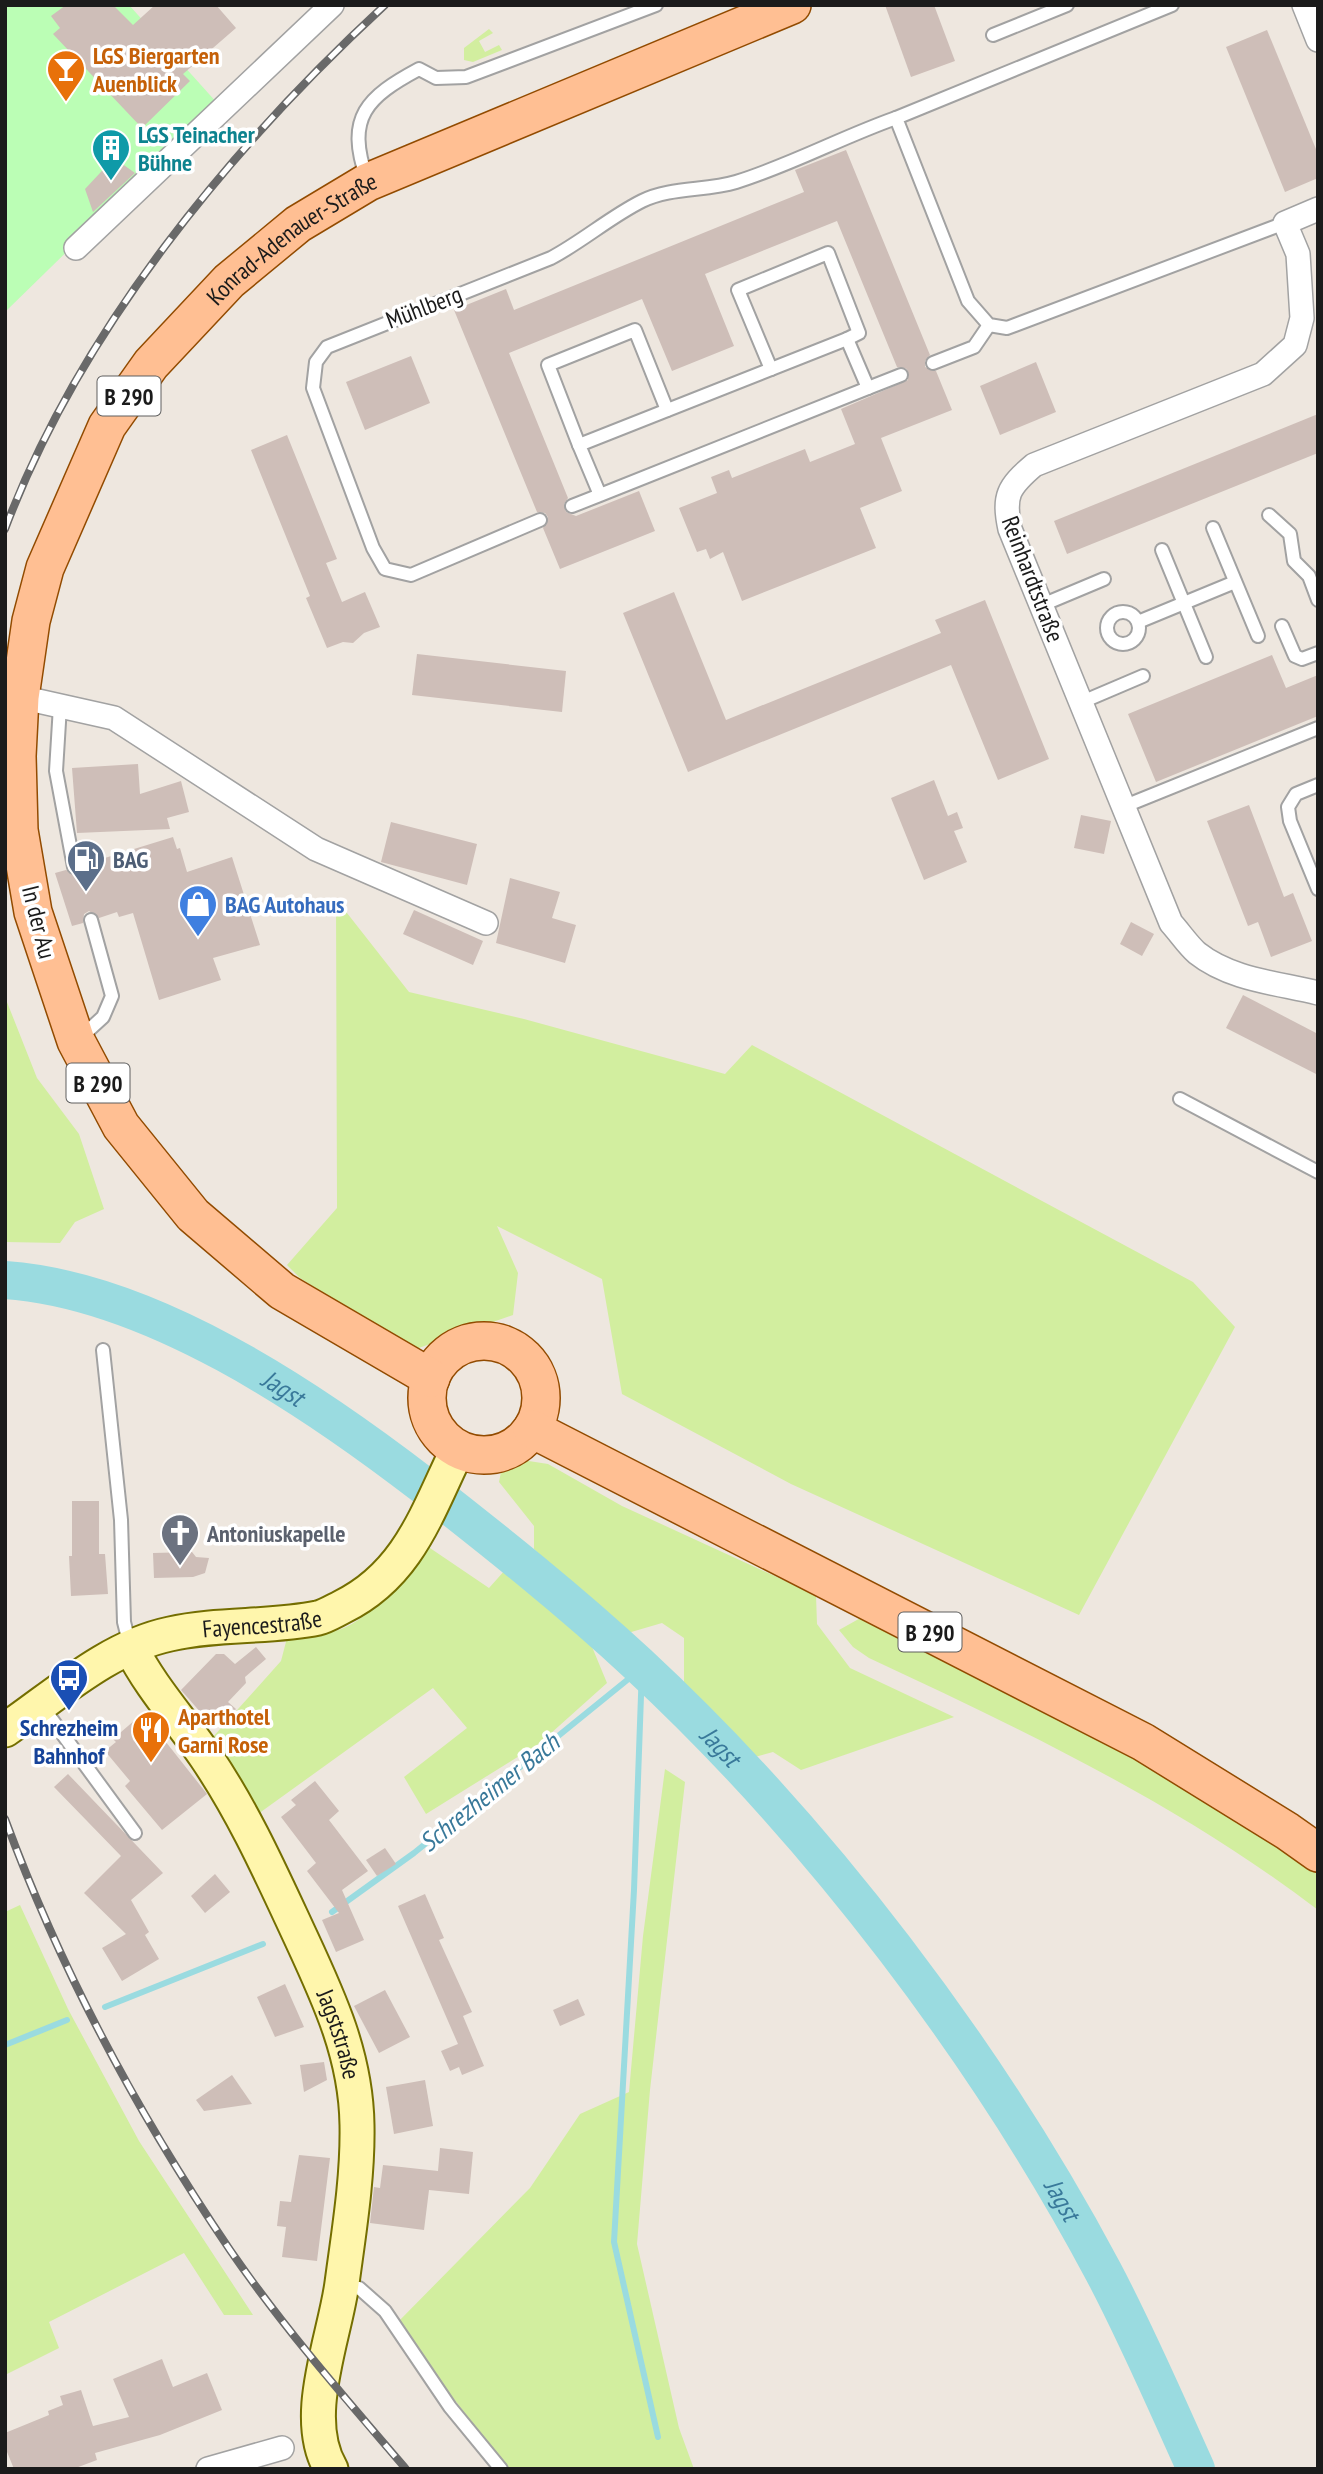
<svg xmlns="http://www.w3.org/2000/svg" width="1323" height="2474" viewBox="0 0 1323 2474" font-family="'PT Sans Narrow',sans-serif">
<rect width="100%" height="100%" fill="#eee7df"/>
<g fill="#d2ee9f">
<polygon points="489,29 493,33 479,41 485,52 499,45 502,50 473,62 464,60 464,48"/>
<polygon points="336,899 409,992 524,1019 725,1074 752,1045 1193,1282 1235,1327 1079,1615 791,1484 622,1394 602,1279 497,1226 518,1273 513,1315 413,1350 300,1278 287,1265 337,1208"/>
<polygon points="5,997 37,1078 79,1134 104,1209 75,1222 60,1243 5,1242"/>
<polygon points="504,1457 548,1464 622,1506 816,1595 817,1624 850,1668 954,1717 801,1770 773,1752 740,1761 684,1684 684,1638 662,1623 621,1635 534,1549 534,1526 499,1482"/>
<path d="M427 1546 489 1588 506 1569 590 1642 607 1683 540 1743 426 1814 404 1777 467 1728 433 1688 258 1814 212 1738 281 1661 287 1638C306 1636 329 1635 346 1627 378 1612 406 1573 427 1546Z"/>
<path d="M864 1616C1019 1693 1179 1769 1318 1874V1910C1182 1806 1024 1730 869 1658L853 1647 839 1630Z"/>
<polygon points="665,1769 685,1782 650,2090 637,2244 679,2428 694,2469 508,2469 396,2324 530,2188 580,2114 629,2092 643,1936"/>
<polygon points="20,1905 68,2009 139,2141 253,2315 224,2315 184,2253 49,2322 59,2348 5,2375 5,1912"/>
</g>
<polygon fill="#bbfeb5" points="5,5 129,5 218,104 5,312"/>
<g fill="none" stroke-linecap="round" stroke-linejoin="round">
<g stroke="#9adbe0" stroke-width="6">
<polyline points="642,1668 634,1890 614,2242 658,2437"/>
<polyline points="332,1912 414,1853 642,1668"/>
<polyline points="105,2007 263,1944"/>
<polyline points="5,2045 67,2020"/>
</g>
<path stroke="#9adbe0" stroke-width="38" id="s1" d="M5 1280C150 1290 310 1398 423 1485 496 1542 569 1600 638 1664 819 1832 987 2053 1103 2271 1137 2335 1166 2403 1196 2469"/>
</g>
<g fill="#cebeb8">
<polygon points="66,5 113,5 133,25 155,5 216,5 236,28 183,74 190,81 142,128 53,34 60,28 51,16"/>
<polygon points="885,5 934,5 955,61 911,77"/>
<polygon points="1267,30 1318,154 1318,178 1285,192 1226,47"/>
<polygon points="846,150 930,355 925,361 925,367 936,371 952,410 881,438 902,491 860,508 876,548 742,601 723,552 710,559 706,549 697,552 679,508 717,493 711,477 729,470 732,478 805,449 810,462 855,444 841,409 908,380 907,369 897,367 837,221 705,274 734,346 672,371 642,299 509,353 568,498 564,504 566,512 576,516 639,491 655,531 560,569 543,528 548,517 545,513 537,512 454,310 506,289 514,310 804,192 795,170"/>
<polygon points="114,158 135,173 93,212 85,189"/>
<polygon points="411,356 430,403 365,430 346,382"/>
<polygon points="1036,362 1056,412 1000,435 980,386"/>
<polygon points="1318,414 1318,453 1067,554 1054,521"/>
<polygon points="287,435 337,559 326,563 342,602 365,592 380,627 364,633 353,643 343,642 327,648 306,598 310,596 251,450"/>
<polygon points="674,592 726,720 941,633 935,620 985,600 1049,759 998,780 951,665 688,772 623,613"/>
<polygon points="417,654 566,671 562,712 412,695"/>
<polygon points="1272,655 1286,688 1318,675 1318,716 1156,782 1128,714"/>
<polygon points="138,764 140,794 181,781 189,812 167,818 170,829 77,833 72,768"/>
<polygon points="934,780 948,816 957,812 963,828 954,831 967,862 924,880 891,798"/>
<polygon points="1249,805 1284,897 1293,893 1312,941 1271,957 1258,922 1248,926 1207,821"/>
<polygon points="1081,815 1111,821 1104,854 1074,848"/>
<polygon points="391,822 477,844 467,885 381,862"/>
<polygon points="173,837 177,849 180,848 187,872 232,857 260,945 213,958 221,980 159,1000 133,913 119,917 117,912 99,918 89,911 84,914 83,923 72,926 55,873 66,870 76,875 82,871 82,865"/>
<polygon points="510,878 560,892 552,918 576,925 565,963 496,943"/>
<polygon points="414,910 483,941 473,965 403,934"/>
<polygon points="1131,922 1154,934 1142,956 1120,944"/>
<polygon points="1243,995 1318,1034 1318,1075 1226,1028"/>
<polygon points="72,1501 99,1501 99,1554 105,1554 108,1594 71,1596 69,1556 72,1556"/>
<polygon points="192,1552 196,1557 209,1558 205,1573 193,1577 154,1578 153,1553"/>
<polygon points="256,1647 266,1659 245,1677 246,1683 228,1702 236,1709 223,1723 215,1716 209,1722 181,1690 216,1654 224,1654 235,1664"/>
<polygon points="143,1713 207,1794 162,1830 125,1786 130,1781 105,1751 116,1742 113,1739"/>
<polygon points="68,1774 163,1873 131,1900 149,1932 145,1935 159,1959 122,1981 102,1948 126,1934 84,1893 121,1856 54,1787"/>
<polygon points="315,1781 339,1811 329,1820 368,1871 342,1890 364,1940 336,1952 322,1920 339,1913 307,1871 316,1863 281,1817 296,1805 291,1800"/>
<polygon points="385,1848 396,1864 377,1876 366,1860"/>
<polygon points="215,1874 230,1892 205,1913 191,1896"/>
<polygon points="425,1894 444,1938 439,1940 472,2012 463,2016 484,2066 462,2075 459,2067 450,2071 441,2051 458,2044 398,1906"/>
<polygon points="285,1984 304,2027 275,2037 257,1997"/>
<polygon points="385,1990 410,2037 379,2053 354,2006"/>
<polygon points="578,1999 585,2015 560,2026 553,2010"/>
<polygon points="324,2062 327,2080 304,2092 300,2065"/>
<polygon points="232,2075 252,2104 204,2111 196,2100"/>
<polygon points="425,2080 433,2126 394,2134 386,2087"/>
<polygon points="440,2148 473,2152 469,2194 429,2190 424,2230 370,2223 374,2187 380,2188 383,2165 438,2171"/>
<polygon points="299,2155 330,2158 317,2261 282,2257 286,2227 277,2226 280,2201 291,2202"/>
<polygon points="162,2359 173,2387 207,2373 222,2410 160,2435 95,2453 97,2460 73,2469 14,2469 5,2447 5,2433 49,2415 48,2411 63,2405 60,2396 81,2390 93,2426 129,2417 113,2379"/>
</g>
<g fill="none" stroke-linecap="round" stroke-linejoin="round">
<defs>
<g id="lane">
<polyline points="1172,5 896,118 968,301 989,325 1007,328 1285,223"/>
<polyline points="993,35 1067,5"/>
<path d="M367 179C345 117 367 97 419 69L436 78 466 77 656 5"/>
<polyline points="933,363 974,347 989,325"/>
<polyline points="771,369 738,290 828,253 859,333 847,339"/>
<polyline points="868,388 901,375"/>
<polyline points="579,445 548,365 635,330 667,410"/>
<polyline points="572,506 600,495 868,388 847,339 579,445 600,495"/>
<polyline points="1269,515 1290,534 1294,561 1309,576 1318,600"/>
<path d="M540 520 411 575 385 569 373 548 313 388 316 362 327 347 551 258C583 241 610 217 642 201 670 187 706 191 736 182 791 165 842 137 896 118"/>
<polyline points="1213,528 1258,636"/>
<polyline points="1162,550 1206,657"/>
<polyline points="1042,605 1104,579"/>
<circle cx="1123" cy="628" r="16"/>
<polyline points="1138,622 1235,582"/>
<polyline points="1282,626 1295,656 1302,659 1318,653"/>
<polyline points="1082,702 1143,676"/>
<polyline points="60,706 56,771 74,867"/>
<polyline points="1318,785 1296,794 1288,807 1290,821 1318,889"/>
<polyline points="1125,806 1318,728"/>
<polyline points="80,1038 103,1017 112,996 91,920"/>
<polyline points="1180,1099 1318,1172"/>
<polyline points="103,1350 121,1520 124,1622 130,1646"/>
<polyline points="42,1706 135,1833"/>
<polyline points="342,2286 359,2288 385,2311 450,2407 501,2469"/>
</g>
<g id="street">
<polyline points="1304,5 1318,40"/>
<path d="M1318 209 1285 223 1298 254 1302 318 1295 345 1263 374 1034 465C1008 487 1003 496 1010 529L1171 923C1180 933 1188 945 1197 953 1231 980 1278 983 1318 993"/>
<polyline points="76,248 332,5"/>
<polyline points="20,697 114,718 316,849 486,923"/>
<polyline points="208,2469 282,2448"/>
</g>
<g id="secondary">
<path id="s2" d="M131 1648C151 1688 181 1720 206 1757 242 1810 268 1867 295 1925 325 1990 356 2051 357 2125 358 2177 349 2231 342 2283 335 2337 300 2418 331 2469"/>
<path id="s3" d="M5 1730C55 1696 108 1647 170 1634 218 1623 269 1628 318 1618 326 1616 334 1611 342 1607 409 1574 427 1512 458 1449"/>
</g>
<g id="primary">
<circle cx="484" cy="1398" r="57"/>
<path id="s4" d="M431 1378 282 1291 193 1215 121 1126 76 1041 33 912 19 830 17 756 20 697 31 621 45 568 107 426 151 364 229 281 298 224 368 182 792 5"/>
<polyline points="532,1429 1143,1742 1287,1831 1318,1853"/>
</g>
</defs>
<use href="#lane" stroke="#a2a2a2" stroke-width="16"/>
<use href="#street" stroke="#a2a2a2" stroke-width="26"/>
<use href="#secondary" stroke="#746e00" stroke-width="37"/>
<use href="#primary" stroke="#924b00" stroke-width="40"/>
<use href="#lane" stroke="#fff" stroke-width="12"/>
<use href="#street" stroke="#fff" stroke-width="23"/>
<use href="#secondary" stroke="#fff6ac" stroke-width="33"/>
<use href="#primary" stroke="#ffbf93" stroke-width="37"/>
<defs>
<g id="rail">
<path d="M5 529C80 330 231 147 385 5"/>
<path d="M5 1819C61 1971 139 2116 230 2250 283 2327 345 2398 406 2469"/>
</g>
</defs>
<use href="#rail" stroke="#696969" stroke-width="8"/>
<use href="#rail" stroke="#fff" stroke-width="5" stroke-dasharray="16" stroke-linecap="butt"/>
</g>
<defs>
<symbol id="bar-pin" viewBox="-11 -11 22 30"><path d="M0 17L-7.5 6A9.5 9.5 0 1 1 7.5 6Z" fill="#e8710a" stroke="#fff"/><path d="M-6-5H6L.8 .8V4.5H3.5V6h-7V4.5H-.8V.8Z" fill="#fff"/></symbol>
<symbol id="building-pin" viewBox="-11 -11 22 30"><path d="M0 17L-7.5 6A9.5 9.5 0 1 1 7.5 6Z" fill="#0f9aa8" stroke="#fff"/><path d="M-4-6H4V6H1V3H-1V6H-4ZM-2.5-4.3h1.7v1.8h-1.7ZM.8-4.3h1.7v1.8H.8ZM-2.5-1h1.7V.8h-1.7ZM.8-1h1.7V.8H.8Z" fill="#fff"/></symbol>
<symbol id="fuel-pin" viewBox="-11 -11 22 30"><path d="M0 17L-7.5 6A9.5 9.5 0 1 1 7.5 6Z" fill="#5c6f8a" stroke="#fff"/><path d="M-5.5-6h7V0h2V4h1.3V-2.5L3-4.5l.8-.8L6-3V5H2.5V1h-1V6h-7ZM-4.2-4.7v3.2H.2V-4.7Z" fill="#fff"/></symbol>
<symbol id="shop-pin" viewBox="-11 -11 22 30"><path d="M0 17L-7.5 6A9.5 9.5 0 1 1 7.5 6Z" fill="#3f7fe0" stroke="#fff"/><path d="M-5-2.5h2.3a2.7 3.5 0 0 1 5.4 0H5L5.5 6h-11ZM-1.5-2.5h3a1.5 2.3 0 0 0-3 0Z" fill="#fff"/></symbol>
<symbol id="church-pin" viewBox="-11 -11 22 30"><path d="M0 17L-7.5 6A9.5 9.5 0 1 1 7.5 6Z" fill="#6b7280" stroke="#fff"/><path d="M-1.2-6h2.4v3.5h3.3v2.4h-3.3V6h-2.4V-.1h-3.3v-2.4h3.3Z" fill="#fff"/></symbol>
<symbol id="bus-pin" viewBox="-11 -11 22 30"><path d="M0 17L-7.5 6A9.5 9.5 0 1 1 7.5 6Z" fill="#1a4fb4" stroke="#fff"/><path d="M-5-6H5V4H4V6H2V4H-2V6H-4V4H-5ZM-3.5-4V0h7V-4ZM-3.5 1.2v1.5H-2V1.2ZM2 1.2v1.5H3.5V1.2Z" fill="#fff"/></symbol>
<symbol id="restaurant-pin" viewBox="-11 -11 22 30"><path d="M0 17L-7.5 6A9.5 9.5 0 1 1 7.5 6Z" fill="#e8710a" stroke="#fff"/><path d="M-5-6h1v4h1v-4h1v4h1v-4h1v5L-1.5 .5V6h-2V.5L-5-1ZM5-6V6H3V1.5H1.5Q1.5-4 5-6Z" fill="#fff"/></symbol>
</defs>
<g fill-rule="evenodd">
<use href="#bar-pin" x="44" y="47" width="44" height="60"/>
<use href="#building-pin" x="89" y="126" width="44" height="60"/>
<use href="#fuel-pin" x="64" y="837" width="44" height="60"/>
<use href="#shop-pin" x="176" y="882" width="44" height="60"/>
<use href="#church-pin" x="158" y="1511" width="44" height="60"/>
<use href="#bus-pin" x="47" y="1656" width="44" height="60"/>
<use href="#restaurant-pin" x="129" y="1708" width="44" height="60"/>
</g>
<g text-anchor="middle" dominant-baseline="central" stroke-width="7" stroke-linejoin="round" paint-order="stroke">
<g fill="#fff" stroke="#5f5f5f" stroke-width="2">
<rect x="97.5" y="376.5" width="63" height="39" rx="5"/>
<rect x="66.5" y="1063.5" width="63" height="39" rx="5"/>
<rect x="898.5" y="1612.5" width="63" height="39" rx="5"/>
</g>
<g font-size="23" font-weight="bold" fill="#1b1b1b">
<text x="129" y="396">B 290</text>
<text x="98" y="1083">B 290</text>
<text x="930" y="1632">B 290</text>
</g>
<g font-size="24" font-weight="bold" fill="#c56008" stroke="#fff" text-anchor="start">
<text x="93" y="55">LGS Biergarten<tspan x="93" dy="28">Auenblick</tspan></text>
<text x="178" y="1716">Aparthotel<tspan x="178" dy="28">Garni Rose</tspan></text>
</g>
<g font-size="24" font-weight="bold" fill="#0d838f" stroke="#fff" text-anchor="start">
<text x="138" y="134">LGS Teinacher<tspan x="138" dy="28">Bühne</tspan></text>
</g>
<g font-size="24" fill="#1b1b1b" stroke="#fff">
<text stroke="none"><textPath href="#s4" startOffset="1405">Konrad-Adenauer-Straße</textPath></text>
<text transform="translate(424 307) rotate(-21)">Mühlberg</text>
<text transform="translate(1033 579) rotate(69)">Reinhardtstraße</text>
<text transform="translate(39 922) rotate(76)">In der Au</text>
<text stroke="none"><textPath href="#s3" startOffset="285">Fayencestraße</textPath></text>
<text stroke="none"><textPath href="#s2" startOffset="441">Jagststraße</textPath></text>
</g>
<g font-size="24" font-weight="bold" fill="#4e5e75" stroke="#fff" text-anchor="start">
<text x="113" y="859">BAG</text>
</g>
<g font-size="24" font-weight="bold" fill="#366cbe" stroke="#fff" text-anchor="start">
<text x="225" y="904">BAG Autohaus</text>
</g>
<g font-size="24" font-weight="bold" fill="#5b616d" stroke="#fff" text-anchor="start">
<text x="207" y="1533">Antoniuskapelle</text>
</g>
<g font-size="24" font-weight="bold" fill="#164399" stroke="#fff">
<text x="69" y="1727">Schrezheim<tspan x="69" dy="28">Bahnhof</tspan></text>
</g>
<g font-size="26" font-style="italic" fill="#39799a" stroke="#fff">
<text stroke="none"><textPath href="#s1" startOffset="301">Jagst</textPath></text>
<text stroke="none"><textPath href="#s1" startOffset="868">Jagst</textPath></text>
<text transform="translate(489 1792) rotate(-39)">Schrezheimer Bach</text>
<text stroke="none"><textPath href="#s1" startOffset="1437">Jagst</textPath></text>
</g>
</g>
<rect width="1323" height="2474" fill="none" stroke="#1b1b1b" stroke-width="14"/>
</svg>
